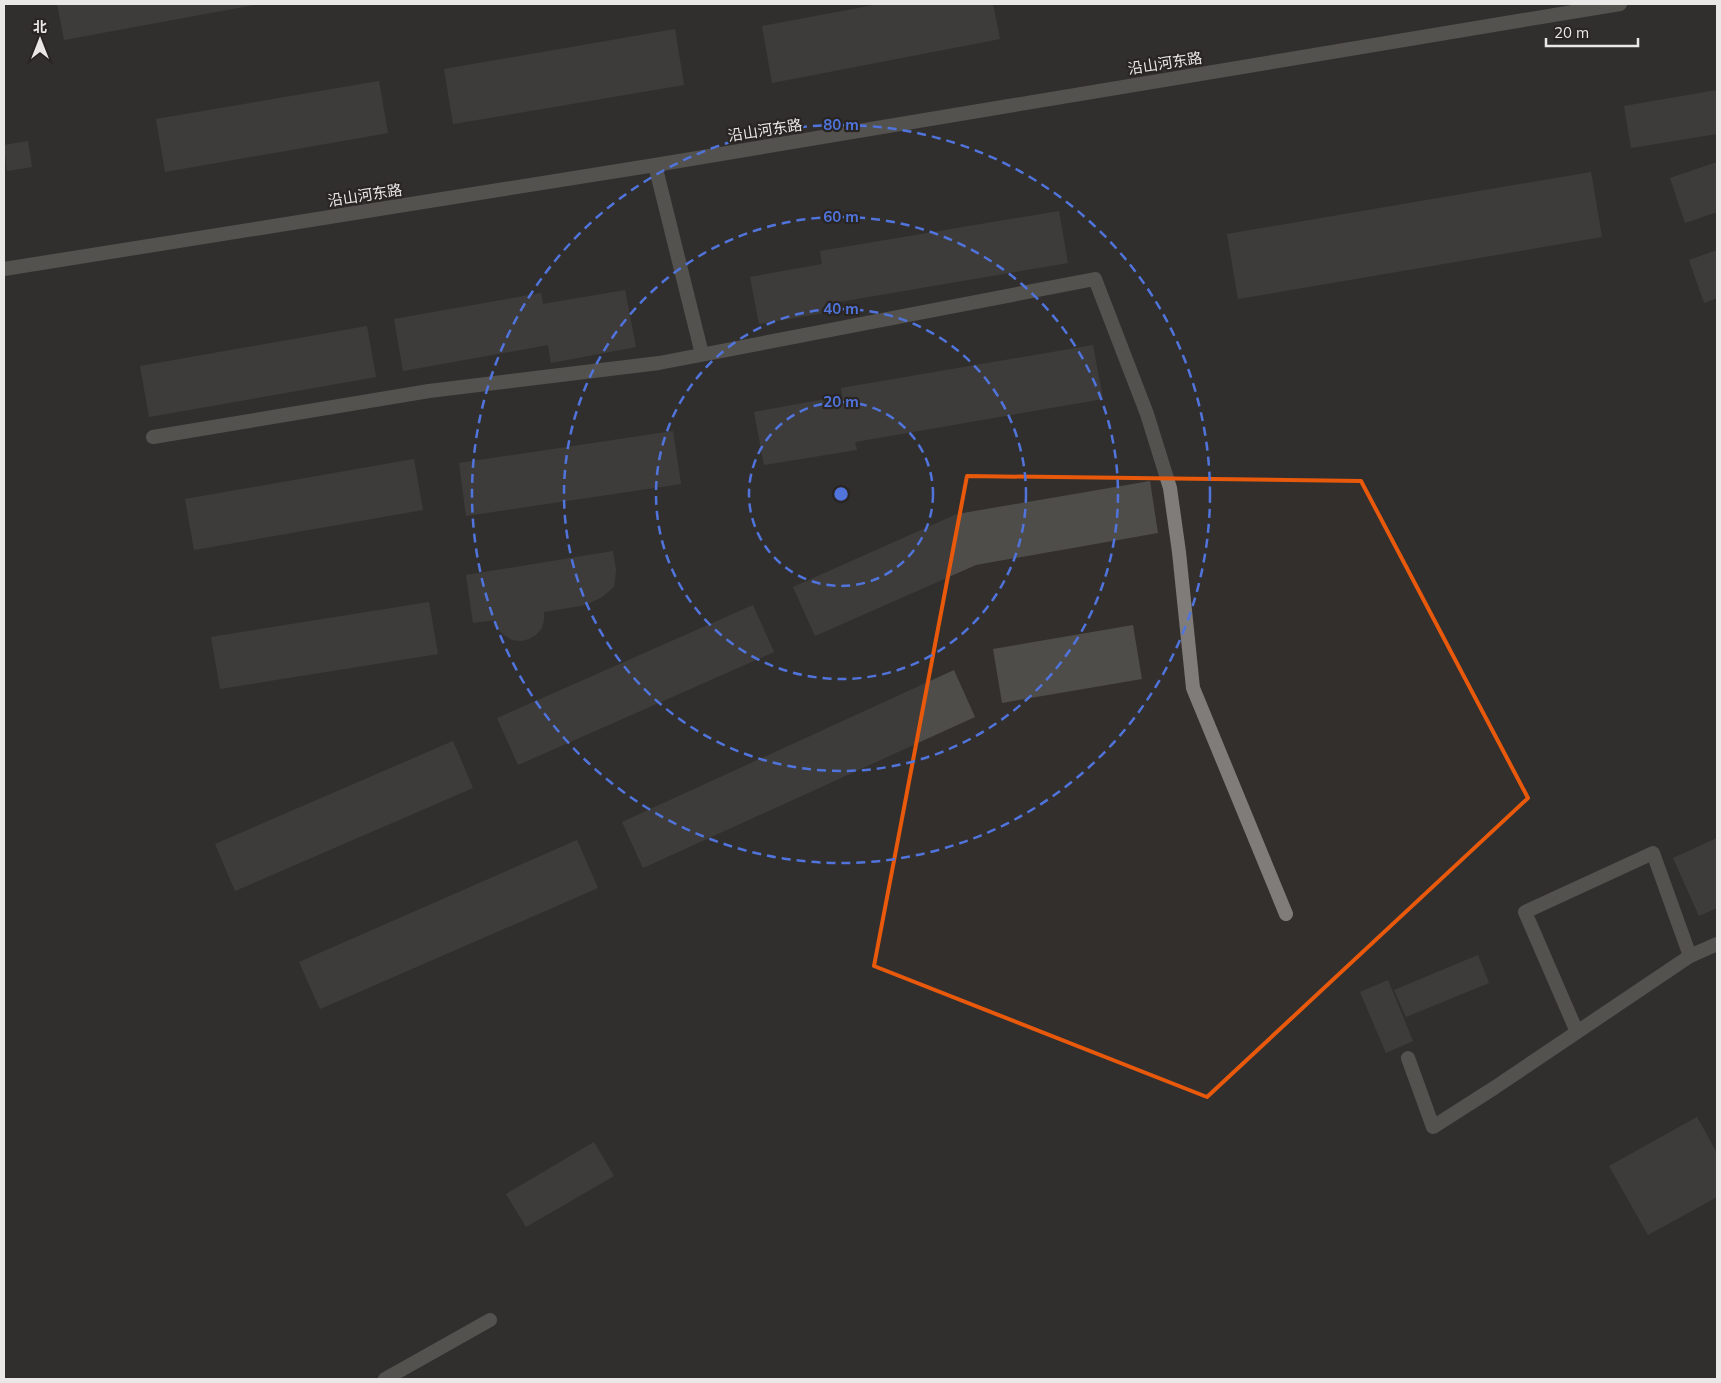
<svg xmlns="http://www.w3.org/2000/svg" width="1721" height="1383" viewBox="0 0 1721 1383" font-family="Mulish,'Noto Sans SC',sans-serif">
<rect width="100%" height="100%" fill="#322f2d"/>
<g fill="#4f4d4a">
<polygon points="57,4 254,4 254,5 64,40"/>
<polygon points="880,4 993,4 1000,39 772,83 762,26"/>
<polygon points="675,29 684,85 453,124 444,69"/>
<polygon points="379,81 388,133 165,172 156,119"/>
<polygon points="1717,90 1717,134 1631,148 1624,106"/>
<polygon points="28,141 32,167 7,171 4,145"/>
<polygon points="1717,162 1717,212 1685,223 1670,178"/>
<polygon points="1591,172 1602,237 1238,299 1227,234"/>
<polygon points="1059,211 1068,263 839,302 841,310 759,324 750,277 822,264 820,251"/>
<polygon points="1717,250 1717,298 1704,303 1689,260"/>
<polygon points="625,290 636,347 551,363 548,345 403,371 394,319 541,293 543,304"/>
<polygon points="367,326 376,377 149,417 140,366"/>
<polygon points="1093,345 1103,399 855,442 857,450 764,465 754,412 842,396 841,388"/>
<polygon points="673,431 681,484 466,516 459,463"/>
<polygon points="414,459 423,510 194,550 185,499"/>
<polygon points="1150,481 1158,533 976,565 815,636 793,587 957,514"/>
<polygon points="613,551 616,570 614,587 602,597 586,605 544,612 544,620 542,628 536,635 529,639 521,641 512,640 504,635 498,629 495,620 473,623 466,575"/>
<polygon points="429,602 438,654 220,689 211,637"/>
<polygon points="753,605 774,652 518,765 497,718"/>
<polygon points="1133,625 1142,679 1002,703 993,649"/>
<polygon points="954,670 975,717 643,868 622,822"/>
<polygon points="453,741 473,788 235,891 215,844"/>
<polygon points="1717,838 1717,908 1699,916 1673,858"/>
<polygon points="577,840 598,888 320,1009 299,962"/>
<polygon points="1478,955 1489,983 1406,1017 1394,990"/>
<polygon points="1388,980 1413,1041 1386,1053 1360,992"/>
<polygon points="1697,1117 1717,1153 1717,1197 1648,1235 1609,1166"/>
<polygon points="594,1142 614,1176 526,1227 506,1194"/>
</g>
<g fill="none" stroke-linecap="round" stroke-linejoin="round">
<g stroke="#7f7c79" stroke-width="14">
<polyline points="655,165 702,354"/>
<polyline points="153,437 429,391 659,363 1095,279 1147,414 1170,488 1179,552 1193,688 1286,914"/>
<polyline points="1577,1032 1525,912 1653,853 1690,956"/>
<polyline points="1408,1058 1433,1127 1494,1088 1690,956 1717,944"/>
</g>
<polyline stroke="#7f7c79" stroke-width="14" points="385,1379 490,1320"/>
<polyline stroke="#7f7c79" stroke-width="14" points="4,269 655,165 1620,4"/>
</g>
<path d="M0 0H1721V1383H0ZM967 476 1361 481 1528 798 1207 1097 874 966Z" fill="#322f2d" fill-opacity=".55" fill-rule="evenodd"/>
<path fill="none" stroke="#e8590c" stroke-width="4" stroke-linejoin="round" d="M967 476 1361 481 1528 798 1207 1097 874 966Z"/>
<g fill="none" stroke="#5074dc" stroke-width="2.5" stroke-dasharray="9 6">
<circle cx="841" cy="494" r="92"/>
<circle cx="841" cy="494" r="185"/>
<circle cx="841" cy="494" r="277"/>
<circle cx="841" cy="494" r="369"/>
</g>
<g text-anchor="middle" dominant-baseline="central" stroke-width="4.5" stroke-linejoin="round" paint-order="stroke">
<g font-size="15" fill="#eae8e6" stroke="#282523">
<text transform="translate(1165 63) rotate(-9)">沿山河东路</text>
<text transform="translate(765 130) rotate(-9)">沿山河东路</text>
<text transform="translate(365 195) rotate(-9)">沿山河东路</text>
</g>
</g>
<circle cx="841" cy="494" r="8" fill="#5074dc" stroke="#282523" stroke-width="2.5"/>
<g font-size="15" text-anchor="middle" font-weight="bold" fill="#5074dc" stroke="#282523" stroke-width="4.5" stroke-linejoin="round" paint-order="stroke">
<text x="841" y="130">80 m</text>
<text x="841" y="222">60 m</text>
<text x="841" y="314">40 m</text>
<text x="841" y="407">20 m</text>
</g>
<rect width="1721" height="1383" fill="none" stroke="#eae8e6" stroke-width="10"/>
<g transform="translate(40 40)" stroke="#282523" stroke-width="4" paint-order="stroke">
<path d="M0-4L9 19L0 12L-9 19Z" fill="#eae8e6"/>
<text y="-8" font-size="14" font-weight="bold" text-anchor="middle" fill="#eae8e6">北</text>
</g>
<path d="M1546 38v8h92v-8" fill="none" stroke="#eae8e6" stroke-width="2.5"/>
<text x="1554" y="38" font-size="15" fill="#eae8e6" stroke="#282523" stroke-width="4" paint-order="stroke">20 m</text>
</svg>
